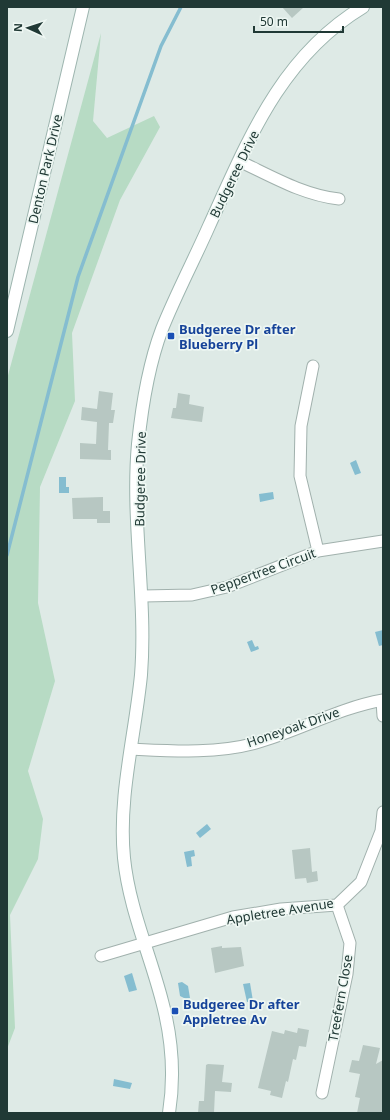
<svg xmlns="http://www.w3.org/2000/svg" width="390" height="1120" viewBox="0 0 390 1120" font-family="'Noto Sans',sans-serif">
<rect width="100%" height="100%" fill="#deeae6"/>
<polygon fill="#b7dbc4" points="101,33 93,121 107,138 154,116 160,127 120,200 72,333 75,401 40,487 38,603 55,681 28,771 43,819 38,859 10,915 15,1028 7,1049 7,379"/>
<g fill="#85bdd0">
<polygon points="356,460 361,473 355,475 350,463"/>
<polygon points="59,477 66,477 66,487 69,487 69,493 59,493"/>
<polygon points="273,492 274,499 260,502 259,494"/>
<polygon points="383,630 383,645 379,646 375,632"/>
<polygon points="252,640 255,647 258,646 259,649 251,652 247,642"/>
<polygon points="207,824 211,829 200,838 196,833"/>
<polygon points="194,850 195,856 191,857 192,866 187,867 184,852"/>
<polygon points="132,973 137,990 129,992 124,976"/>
<polygon points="182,982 188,986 190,998 186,999 180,996 178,983"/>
<polygon points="250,983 253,1001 247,1002 243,984"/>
<polygon points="114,1079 132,1083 130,1089 113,1086"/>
</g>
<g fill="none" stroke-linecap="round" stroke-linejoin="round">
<polyline stroke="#85bdd0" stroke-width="3.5" points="7,555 78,277 161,46 181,7"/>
</g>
<g fill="#b7c7c2">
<polygon points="282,7 304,7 292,18"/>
<polygon points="99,391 113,393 111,410 115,410 113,423 109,423 108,450 111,450 111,460 80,459 80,443 96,444 97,422 81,420 82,407 97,409"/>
<polygon points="178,393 190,395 189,404 204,407 202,422 171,418 173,408 176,408"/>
<polygon points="103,497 103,511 110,511 110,523 97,523 97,519 73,519 72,498"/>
<polygon points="310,848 312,872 317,871 318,881 307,883 306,878 295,879 292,850"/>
<polygon points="222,946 222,948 241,947 244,966 215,973 211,948"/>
<polygon points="298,1028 309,1030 306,1047 299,1046 296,1060 293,1059 288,1082 286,1081 282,1098 270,1095 271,1091 258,1088 272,1031 284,1034 285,1030 297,1033"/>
<polygon points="363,1045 380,1048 376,1064 383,1060 383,1113 357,1113 360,1098 355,1097 360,1074 349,1072 352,1060 359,1061"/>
<polygon points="208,1064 224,1065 222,1082 232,1083 231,1092 215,1091 214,1113 198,1113 199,1101 204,1101 206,1065"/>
</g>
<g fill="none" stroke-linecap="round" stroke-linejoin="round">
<defs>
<g id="street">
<path d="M239 161C271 176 303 195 339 199"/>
<polyline points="313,366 301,426 300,476 318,551"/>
<polyline points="143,596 192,595 227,587 318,551 383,541"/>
<polyline points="382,701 383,716"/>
<path d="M131 749C173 751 215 754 256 743 299 731 338 708 383 700"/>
<polyline points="101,956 233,917 281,909 337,905 361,882 381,831 383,812"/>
<polyline points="322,1093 347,974 350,943 337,905"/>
</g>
<g id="secondary">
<polyline points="7,331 83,7"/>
<path d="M169 1113C175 1075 172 1038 162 1001 150 954 129 908 124 858 118 797 135 736 141 675 147 598 131 521 138 444 142 405 148 366 162 329 176 294 194 260 209 226 248 141 280 57 363 7"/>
</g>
</defs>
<use href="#street" stroke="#a1b1ad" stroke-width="13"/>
<use href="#secondary" stroke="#9db5af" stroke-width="14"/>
<use href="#street" stroke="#fff" stroke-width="11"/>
<use href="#secondary" stroke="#fff" stroke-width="12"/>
</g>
<g fill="#1a4fb4" stroke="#eef7f3" stroke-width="1.5">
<rect x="167" y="332" width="8" height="8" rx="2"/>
<rect x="171" y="1007" width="8" height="8" rx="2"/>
</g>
<g text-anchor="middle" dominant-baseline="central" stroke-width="3.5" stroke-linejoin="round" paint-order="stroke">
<g font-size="13" fill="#203935" stroke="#eef7f3">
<text transform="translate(45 169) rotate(-77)">Denton Park Drive</text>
<text transform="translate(234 174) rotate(-64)">Budgeree Drive</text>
<text transform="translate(140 479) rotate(-89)">Budgeree Drive</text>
<text transform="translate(263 571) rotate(-20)">Peppertree Circuit</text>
<text transform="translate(293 727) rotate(-19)">Honeyoak Drive</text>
<text transform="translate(280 911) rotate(-9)">Appletree Avenue</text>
<text transform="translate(340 998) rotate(-80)">Treefern Close</text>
</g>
<g font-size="13" font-weight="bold" fill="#164399" stroke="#eef7f3" text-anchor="start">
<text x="179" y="329">Budgeree Dr after<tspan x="179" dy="15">Blueberry Pl</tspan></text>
<text x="183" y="1004">Budgeree Dr after<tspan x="183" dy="15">Appletree Av</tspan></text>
</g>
</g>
<rect width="390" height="1120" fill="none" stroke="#203935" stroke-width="16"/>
<g transform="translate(28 28) rotate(273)" stroke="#eef7f3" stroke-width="3" paint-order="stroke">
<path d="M0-3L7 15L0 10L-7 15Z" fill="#203935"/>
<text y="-6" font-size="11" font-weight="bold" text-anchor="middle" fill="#203935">N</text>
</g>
<path d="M254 26v6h89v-6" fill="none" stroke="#203935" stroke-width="2"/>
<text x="260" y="26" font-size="12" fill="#203935" stroke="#eef7f3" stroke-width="3" paint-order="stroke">50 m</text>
</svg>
